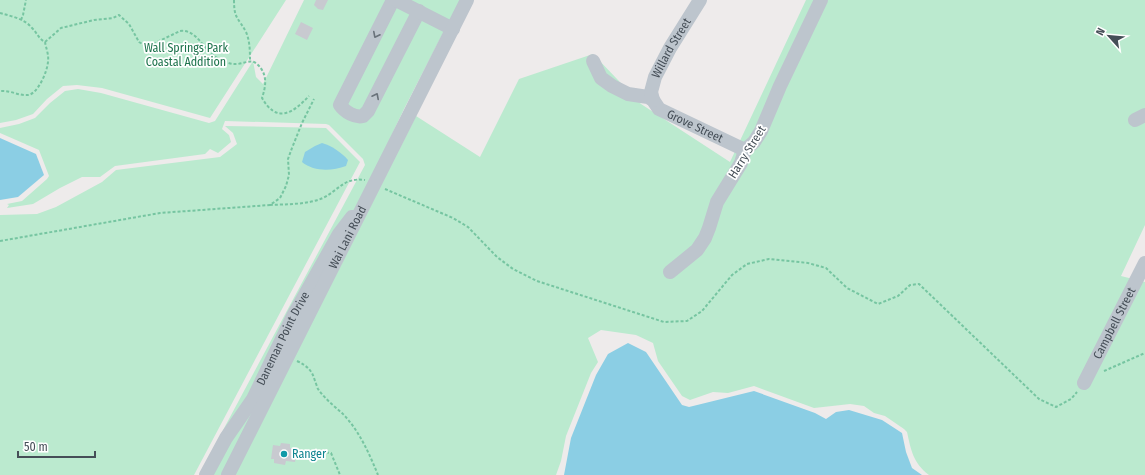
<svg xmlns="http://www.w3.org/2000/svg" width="1145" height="475" viewBox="0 0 1145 475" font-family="'Fira Sans Condensed',sans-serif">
<rect width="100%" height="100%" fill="#eeebeb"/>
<g fill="#bbeacf">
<polygon points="0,0 286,0 210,118 102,88 77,85 63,86 47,99 33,114 16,120 0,123"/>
<polygon points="304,0 460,0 404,109 367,187 222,475 199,475 365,165 363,159 329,125 326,124 225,121 222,129 229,135 231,142 218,153 210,149 205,154 115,166 100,177 82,177 60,188 33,204 7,208 9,205 7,204 22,201 47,179 49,176 39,150 0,133 0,128 19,124 35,118 50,103 65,91 78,89 101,93 209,123 215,121 253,61 256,77 263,84"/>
<path d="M806 0H1145V225L1121 276 1145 282V475H929C913 463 911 450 907 432L904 429 885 416 874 413 864 406 850 404 814 408 754 386 728 393 713 392 690 400 682 396 658 361 653 343 636 335 601 330 588 338 598 362 591 373 566 436 561 461 556 475H235L416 116 480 157 519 79 593 54 641 104 730 162Z"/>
<polygon points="225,126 326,128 360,162 194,475 0,475 0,215 37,214 56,207 102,182 116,170 220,157 237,144 233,133"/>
</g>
<g fill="#8bcee4">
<polygon points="0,138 36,154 44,175 18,197 0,200"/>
<path d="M322 143C332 146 341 152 348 160L346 166C332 171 314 172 302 162L305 152 315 146Z"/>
<polygon points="628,343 646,352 682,405 689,407 754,391 815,413 826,419 836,412 849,410 882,420 902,433 906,452 912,468 922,475 564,475 571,438 596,375 608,354"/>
</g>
<g fill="#c8cad0">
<polygon points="316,0 328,0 323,10 318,9 314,5"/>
<polygon points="301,22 313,28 307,40 295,34"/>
<polygon points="281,443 290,444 290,448 297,449 295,462 286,461 285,465 274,463 274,459 271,459 273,445 280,446"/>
</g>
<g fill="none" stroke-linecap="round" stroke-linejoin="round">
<g stroke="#76c5a1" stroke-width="2" stroke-dasharray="3 2" stroke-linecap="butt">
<path d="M234 0C234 19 238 17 246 32 250 41 250 52 250 61"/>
<path d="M0 13C11 16 25 19 32 28 37 33 39 39 45 42 46 48 49 55 48 61 48 70 38 94 28 95 19 96 10 90 0 91"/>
<polyline points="21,20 23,15 26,0"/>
<path d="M45 42 61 28 94 20 113 18 119 15 129 24 139 42 144 45 153 44 180 31C196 29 203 48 214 56 219 59 228 64 234 64 242 65 251 58 257 64 268 74 266 86 262 98 277 124 293 113 309 96"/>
<polyline points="385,189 453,218 468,227 497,257 513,269 537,281 664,322 687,321 702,311 732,275 747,264 769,259 808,263 826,268 847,288 878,304 898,296 910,285 919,284 1039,399 1056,407 1071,399 1077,392"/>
<path d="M270 205C286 204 307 205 323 198 339 190 344 177 365 180"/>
<polyline points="0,241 160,213 270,205 280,198 286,186 289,175 288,159 292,148 302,123 314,99"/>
<path d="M297 361C307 366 312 370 315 381 316 383 317 387 318 389 325 399 334 406 342 413 359 430 369 453 378 475"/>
<polyline points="1104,371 1145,353"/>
<polyline points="321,452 331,453 340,475"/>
</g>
<g stroke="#bdc5cd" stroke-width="14">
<path d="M393 0 340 105C345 112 355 118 363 116L368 111 419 11"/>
<polyline points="396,0 453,29"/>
<path id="s1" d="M593 61 601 78 612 86 628 94 648 97 653 100 659 109 745 150"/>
<path id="s2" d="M653 100 651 92 655 77 670 48 700 0"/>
<polyline points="1135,120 1145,115"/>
<polyline points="670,272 697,250 705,238 709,228 717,202 741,163 745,150 754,142 761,131 780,86 821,0"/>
<path id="s3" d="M1084 383 1145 263"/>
<path id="s4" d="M206 475 226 438 253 399 293 316 339 234 352 217"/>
<path id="s5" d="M228 475 467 0"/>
</g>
</g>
<defs><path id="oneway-chevron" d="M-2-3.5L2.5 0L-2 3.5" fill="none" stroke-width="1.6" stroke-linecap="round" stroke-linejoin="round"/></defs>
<g stroke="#69727a">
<use href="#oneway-chevron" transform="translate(376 35) rotate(117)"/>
<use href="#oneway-chevron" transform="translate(376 96) rotate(-63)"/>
</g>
<circle fill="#0f9aa8" stroke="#fff" stroke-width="1.5" cx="284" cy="454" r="4"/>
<g text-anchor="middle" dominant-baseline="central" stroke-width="3.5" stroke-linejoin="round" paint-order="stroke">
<g font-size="12" fill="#1c724b" stroke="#fff">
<text x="186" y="48">Wall Springs Park<tspan x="186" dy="14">Coastal Addition</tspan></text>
</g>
<g font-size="12" fill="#454e57" stroke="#fff">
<text stroke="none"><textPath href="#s2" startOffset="57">Willard Street</textPath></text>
<text stroke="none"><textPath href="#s1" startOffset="127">Grove Street</textPath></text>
<text transform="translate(747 152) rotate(-58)">Harry Street</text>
<text stroke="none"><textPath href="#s5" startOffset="266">Wai Lani Road</textPath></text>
<text stroke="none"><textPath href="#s3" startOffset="67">Campbell Street</textPath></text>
<text stroke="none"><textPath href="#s4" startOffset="157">Daneman Point Drive</textPath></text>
</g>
<g font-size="12" fill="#0d838f" stroke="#fff" text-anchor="start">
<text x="292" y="454">Ranger</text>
</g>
</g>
<g transform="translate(1109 36) rotate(297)" stroke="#ffffff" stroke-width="3" paint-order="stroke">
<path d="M0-3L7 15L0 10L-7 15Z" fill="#454e57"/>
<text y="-6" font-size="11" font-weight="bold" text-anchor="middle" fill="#454e57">N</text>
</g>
<path d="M18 451v6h77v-6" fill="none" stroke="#454e57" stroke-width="2"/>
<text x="24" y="451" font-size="12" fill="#454e57" stroke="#ffffff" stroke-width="3" paint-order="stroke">50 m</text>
</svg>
